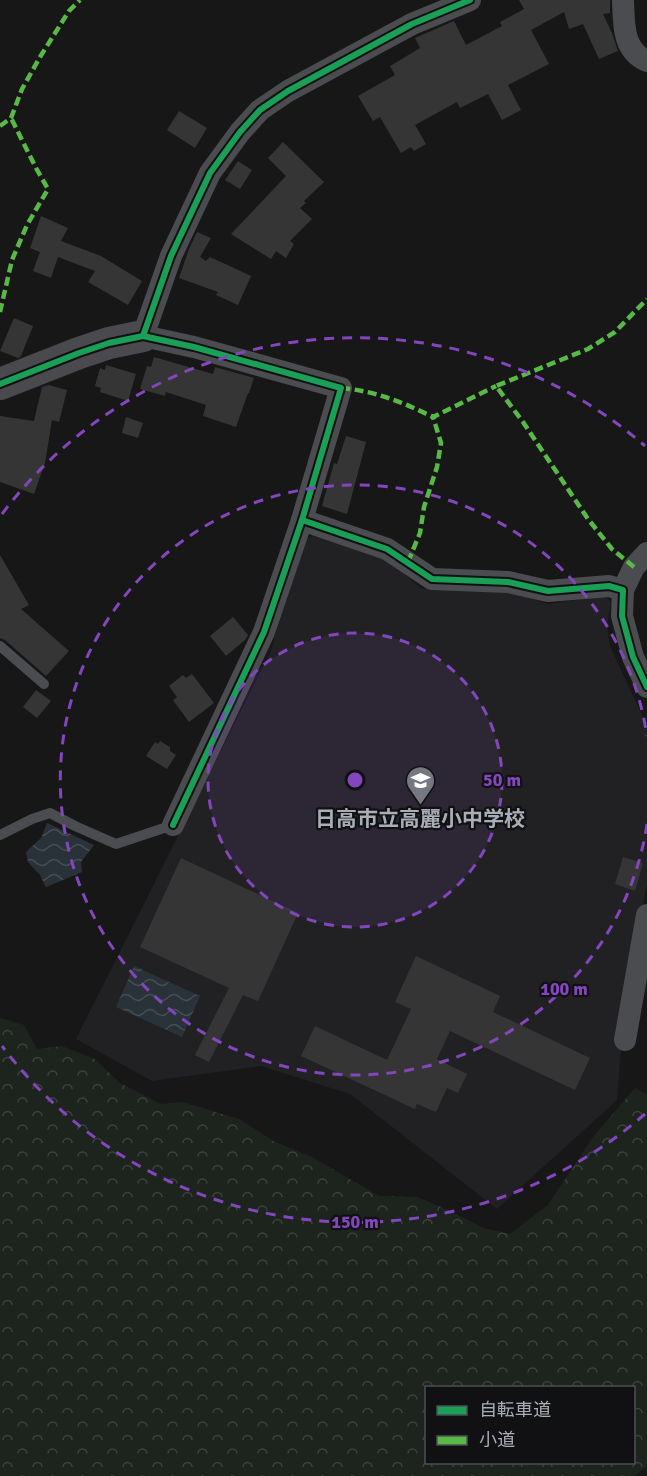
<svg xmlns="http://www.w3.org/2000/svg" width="647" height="1476" viewBox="0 0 647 1476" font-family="Signika,'Noto Sans JP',sans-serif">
<defs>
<pattern id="forest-crowns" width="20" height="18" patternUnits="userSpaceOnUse" patternTransform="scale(1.5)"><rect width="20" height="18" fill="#1d241e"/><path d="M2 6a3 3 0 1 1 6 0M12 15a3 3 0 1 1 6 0" fill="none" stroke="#3b413d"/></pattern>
<pattern id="water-waves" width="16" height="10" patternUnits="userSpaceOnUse" patternTransform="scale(1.5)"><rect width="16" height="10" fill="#2a3239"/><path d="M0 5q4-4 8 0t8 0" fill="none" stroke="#464d54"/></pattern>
</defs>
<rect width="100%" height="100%" fill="#171717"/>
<polygon fill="#212123" points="312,536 383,556 422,589 508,591 548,604 605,596 611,602 607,626 610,646 647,726 647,884 624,1010 617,1100 497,1209 350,1094 261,1066 152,1081 76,1039 271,651 288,587 303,540"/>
<path fill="url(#forest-crowns)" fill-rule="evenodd" d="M0 1018 24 1025 37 1049 62 1046 95 1059 120 1083 161 1104 183 1102 239 1119 275 1142 312 1157 379 1196 417 1197 439 1206 484 1228 510 1234 548 1205 593 1137 635 1088 647 1094V1467L634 1476H0ZM426 1388H634V1462H426Z"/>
<g fill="url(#water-waves)">
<polygon points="47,823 94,845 81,862 82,872 46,887 40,875 28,862 26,852 41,838"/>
<polygon points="134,966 200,996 182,1037 116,1007"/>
</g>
<g fill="#353536">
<polygon points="519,0 610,0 610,13 603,14 612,33 618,51 599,59 583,24 569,29 564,12 531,30 549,64 508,85 521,110 502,120 488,94 460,108 457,102 415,125 426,144 414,151 411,147 401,153 380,117 373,121 358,96 395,75 390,66 420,48 415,38 454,21 466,45 502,26 500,22 524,9"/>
<polygon points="179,111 207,128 195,148 167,130"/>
<polygon points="283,142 324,182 304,201 306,203 300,208 312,219 290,241 294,244 286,258 276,251 271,259 231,234 286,176 268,158"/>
<polygon points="238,161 252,170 240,189 225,180"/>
<polygon points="41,216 68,228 61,241 101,256 142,281 128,305 88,282 95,271 58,257 51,278 33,271 40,252 30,248"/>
<polygon points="197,232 211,238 200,257 206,261 210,257 251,276 238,305 216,295 218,292 179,278 189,249"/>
<polygon points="14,318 33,326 21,356 18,358 0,351"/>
<polygon points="154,357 213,374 215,367 254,378 249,393 248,393 236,427 203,416 206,405 166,392 165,396 140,389 147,366 151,367"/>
<polygon points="106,365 136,374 128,401 100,392 101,388 95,386 100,368 105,370"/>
<polygon points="48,385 67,390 59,422 52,420 45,463 34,494 0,482 0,416 34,421 42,387"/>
<polygon points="126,417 143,423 138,438 122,433"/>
<polygon points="346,436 366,442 347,514 322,506 334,463 337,464"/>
<polygon points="0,555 29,605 21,609 69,651 46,676 5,640 0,638"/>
<polygon points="233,617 248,635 245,640 226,656 210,636"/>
<polygon points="192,674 214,703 189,722 173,700 177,697 169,686 183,675 186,678"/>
<polygon points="36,690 51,701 37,718 23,707"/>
<polygon points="160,741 170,747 170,751 176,755 167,769 146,756 155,742 158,744"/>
<polygon points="623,857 643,863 635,891 615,884"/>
<polygon points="181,858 298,913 258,1001 243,995 209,1062 195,1055 229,988 140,947"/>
<polygon points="416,956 500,996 493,1012 590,1058 575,1090 450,1031 437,1059 467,1074 458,1093 447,1088 436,1112 417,1104 415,1109 301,1056 315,1026 387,1060 411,1009 395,1002"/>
</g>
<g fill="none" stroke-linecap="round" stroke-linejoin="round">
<g stroke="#4b4c50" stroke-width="10">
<polyline points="0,646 44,684"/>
<polyline points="0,835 32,819 50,813 75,826 116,844 173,825"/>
</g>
<g stroke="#4b4c50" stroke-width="22">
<path d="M623 0C624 23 622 50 647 61"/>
<polyline points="302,520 387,549 432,579 508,582 548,591 609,586 623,590 622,616 633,657 647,687"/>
<polyline points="623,590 634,567 647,553"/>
<polyline points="173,825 264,632 302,520 341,388 194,347 143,336 171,256 210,173 240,132 260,110 288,91 412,24 470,0"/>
<polyline points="625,1040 647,915"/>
</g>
<polyline stroke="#4a4a4e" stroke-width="32" points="0,384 79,353 109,343 143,336"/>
<g stroke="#58b947" stroke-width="4.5" stroke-dasharray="9 4.5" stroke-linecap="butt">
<polyline points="0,126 11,118 22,89 40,57 69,11 80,0"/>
<polyline points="0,312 12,260 27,225 48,189 36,168 11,118"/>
<path d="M341 388C376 391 402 402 433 417L496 386"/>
<polyline points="408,562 420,533 424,507 437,467 441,443 433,417"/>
<polyline points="634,567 612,549 588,519 523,422 496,386 588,349 615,332 647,299"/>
</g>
<defs>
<g id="cycleway">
<polyline points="143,336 171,256 210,173 240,132 260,110 288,91 412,24 470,0"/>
<polyline points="0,384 79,353 109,343 143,336 194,347 341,388 302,520 264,632 173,825"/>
<polyline points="302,520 387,549 432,579 508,582 548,591 609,586 623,590 622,616 633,657 647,687"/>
</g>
</defs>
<use href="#cycleway" stroke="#111113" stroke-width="10"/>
<use href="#cycleway" stroke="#1a9f57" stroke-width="6"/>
</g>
<circle cx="355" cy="780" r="147" fill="#8446be" fill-opacity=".12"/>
<g fill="none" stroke="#8446be" stroke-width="3" stroke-dasharray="10 8">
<circle cx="355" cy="780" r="147"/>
<path d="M647 824A295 295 0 1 1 647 736"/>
<path d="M645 1114A442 442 0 0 1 2 1046M2 514A442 442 0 0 1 645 446"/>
</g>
<defs>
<symbol id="school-pin" viewBox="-11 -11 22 30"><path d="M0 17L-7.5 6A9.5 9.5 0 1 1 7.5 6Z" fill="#757880" stroke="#111113"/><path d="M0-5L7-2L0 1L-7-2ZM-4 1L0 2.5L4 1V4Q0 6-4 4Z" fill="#fff"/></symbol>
</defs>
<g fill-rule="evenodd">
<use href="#school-pin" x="404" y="764" width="33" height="45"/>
</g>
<g text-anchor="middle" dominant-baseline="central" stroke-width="4.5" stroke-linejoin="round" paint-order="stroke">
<g font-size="21" font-weight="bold" fill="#a8adb8" stroke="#111113">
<text x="420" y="819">日高市立高麗小中学校</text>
</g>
</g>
<circle cx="355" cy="780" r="9" fill="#8446be" stroke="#111113" stroke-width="3"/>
<g font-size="18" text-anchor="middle" font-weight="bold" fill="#8446be" stroke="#111113" stroke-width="4.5" stroke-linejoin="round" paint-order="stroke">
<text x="502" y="786">50 m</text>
<text x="564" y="995">100 m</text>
<text x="355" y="1228">150 m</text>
</g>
<rect x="425" y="1386" width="210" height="78" fill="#111113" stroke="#4d4f55" stroke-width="1.5"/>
<rect x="437" y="1406" width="30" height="9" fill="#1a9f57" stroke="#4d4f55" stroke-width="1.5"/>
<text x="479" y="1416" font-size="18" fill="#a8adb8">自転車道</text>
<rect x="437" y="1436" width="30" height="9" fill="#58b947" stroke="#4d4f55" stroke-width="1.5"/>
<text x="479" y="1446" font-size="18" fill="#a8adb8">小道</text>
</svg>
